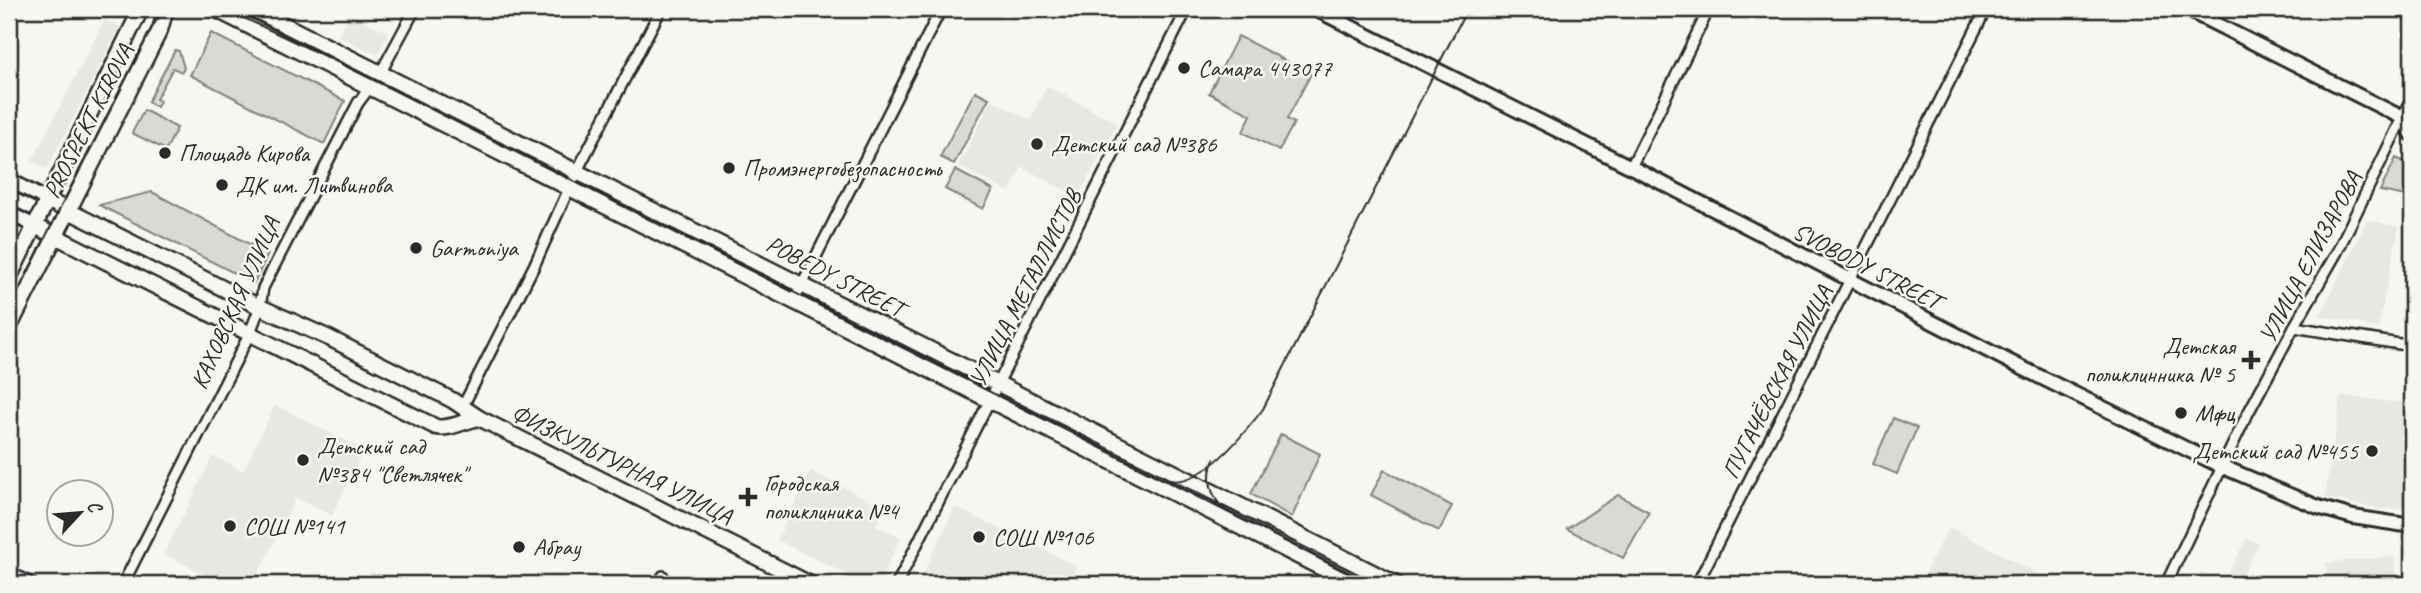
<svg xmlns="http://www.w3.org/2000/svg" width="2421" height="593" viewBox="0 0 2421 593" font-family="Caveat,sans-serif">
<rect width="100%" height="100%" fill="#f6f6f2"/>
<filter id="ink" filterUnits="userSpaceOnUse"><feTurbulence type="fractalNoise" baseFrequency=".0143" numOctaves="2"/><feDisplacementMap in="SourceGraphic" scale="14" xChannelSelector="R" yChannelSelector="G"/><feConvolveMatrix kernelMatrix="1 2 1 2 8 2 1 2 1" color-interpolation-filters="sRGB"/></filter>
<g filter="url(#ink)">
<g fill="#e7e7e3">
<polygon points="349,14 388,32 378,55 338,36"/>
<polygon points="105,19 120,27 47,169 32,161"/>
<polygon points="1047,86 1117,123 1078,197 1022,167 1009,192 958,166 992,100 1030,120"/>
<polygon points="2367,220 2399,227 2378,329 2355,322 2320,316"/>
<polygon points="2341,396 2412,404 2412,508 2381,509 2325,498"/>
<polygon points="275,405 364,450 332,515 296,498 253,584 223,584 164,554 213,456 243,471"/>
<polygon points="811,471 885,508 876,526 901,538 878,584 866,584 777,540"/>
<polygon points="955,507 1077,566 1068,584 918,584"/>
<polygon points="1949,527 2057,584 1919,584"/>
<polygon points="2247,538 2259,544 2238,584 2222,584"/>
<polygon points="2394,556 2397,584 2328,584 2326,563"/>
</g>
<g fill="#d9d9d5" stroke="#828280" stroke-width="2">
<polygon points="211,33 345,101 324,144 190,75"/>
<polygon points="1238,36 1311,74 1287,119 1294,123 1279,151 1243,132 1251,115 1209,93"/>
<polygon points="175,50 179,51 184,68 182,72 173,68 156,99 160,101 157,107 148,102"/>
<polygon points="975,91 989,98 954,164 940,157"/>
<polygon points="144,110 177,128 166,150 132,133"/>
<polygon points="2396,158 2412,165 2412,197 2380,191"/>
<polygon points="955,170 993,190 983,209 945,189"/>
<polygon points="152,192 268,254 254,283 99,205"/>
<polygon points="1893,418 1917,428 1897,474 1873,464"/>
<polygon points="1281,434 1320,454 1292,517 1251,494"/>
<polygon points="1384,470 1452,506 1439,531 1371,495"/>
<polygon points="1618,495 1649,512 1623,558 1567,529"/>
</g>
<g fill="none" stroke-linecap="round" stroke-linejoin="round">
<defs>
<g id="street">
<polyline points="381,72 415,9"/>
<polyline points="1631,167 1709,9"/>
<polyline points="793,302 941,9"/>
<polyline points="2294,327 2412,346"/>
<polyline points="463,406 534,266 577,171 661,9"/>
<polyline points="9,572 33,584"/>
<polyline points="123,584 249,335 260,307 263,288 358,103 370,87"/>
<polyline points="659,584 663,576"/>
<polyline points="897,584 1187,9"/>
<polyline points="1697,584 1986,9"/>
<polyline points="2166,584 2245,419 2294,327 2337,252 2412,98"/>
</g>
<g id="secondary">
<polyline points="1315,9 1631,167 2016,365 2223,467 2318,507 2353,517 2412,526"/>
<polyline points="2186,9 2403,118 2412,134"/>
<polyline points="9,180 47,200"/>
<polyline points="9,213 35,226"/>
</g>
<g id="primary">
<polyline points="215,9 1353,584"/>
<polyline points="253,9 1396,584"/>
<polyline points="47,200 260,307 329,338 452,400 479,418 810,584"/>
<path d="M35 226 436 427C450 430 465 420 479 418"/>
<polyline points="9,278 141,9"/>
<polyline points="9,328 160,30 166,9"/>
</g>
</defs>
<use href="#street" stroke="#2b2b2b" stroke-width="14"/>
<use href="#secondary" stroke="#2b2b2b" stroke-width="18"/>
<use href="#primary" stroke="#2b2b2b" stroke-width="19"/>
<use href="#street" stroke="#f6f6f2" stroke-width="9"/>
<use href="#secondary" stroke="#f6f6f2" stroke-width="12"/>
<use href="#primary" stroke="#f6f6f2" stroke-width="14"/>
<g stroke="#2b2b2b" stroke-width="2">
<polyline points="225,9 375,80 1369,584"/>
<polyline points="9,309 152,27 165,9"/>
<path d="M1214 459C1206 476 1210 497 1225 510"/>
<path d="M1167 480C1202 488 1244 434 1263 409L1467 9"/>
</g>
</g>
</g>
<g fill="#2b2b2b" stroke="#f6f6f2" stroke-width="2.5">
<circle cx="1184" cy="68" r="7"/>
<circle cx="1037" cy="144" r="7"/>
<circle cx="165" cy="153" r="7"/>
<circle cx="729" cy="168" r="7"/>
<circle cx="222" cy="185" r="7"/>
<circle cx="416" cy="248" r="7"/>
<path d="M2247.5 349.5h7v7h7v7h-7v7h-7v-7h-7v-7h7z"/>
<circle cx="2181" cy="413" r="7"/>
<circle cx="2372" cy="451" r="7"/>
<circle cx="303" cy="460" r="7"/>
<path d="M744.5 486.5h7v7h7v7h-7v7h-7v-7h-7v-7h7z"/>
<circle cx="230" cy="526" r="7"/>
<circle cx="979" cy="537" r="7"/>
<circle cx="519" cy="547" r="7"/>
</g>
<g text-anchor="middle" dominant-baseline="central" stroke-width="5" stroke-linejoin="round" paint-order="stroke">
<g font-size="24" fill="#2b2b2b" stroke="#f6f6f2" text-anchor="start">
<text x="1198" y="68">Самара 443077</text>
<text x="1051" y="144">Детский сад №386</text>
<text x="179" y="153">Площадь Кирова</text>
<text x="743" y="168">Промэнергобезопасность</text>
<text x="236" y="185">ДК им. Литвинова</text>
<text x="430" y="248">Garmoniya</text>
<text x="2235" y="346" text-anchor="end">Детская<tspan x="2235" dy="28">поликлинника № 5</tspan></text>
<text x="2195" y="413">Мфц</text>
<text x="317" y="446">Детский сад<tspan x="317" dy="28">№384 "Светлячек"</tspan></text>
<text x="2358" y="451" text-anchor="end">Детский сад №455</text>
<text x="764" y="483">Городская<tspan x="764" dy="28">поликлиника №4</tspan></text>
<text x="244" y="526">СОШ №141</text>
<text x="993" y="537">СОШ №106</text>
<text x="533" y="547">Абрау</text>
</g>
<g font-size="24" fill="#2b2b2b" stroke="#f6f6f2">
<text transform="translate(88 121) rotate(-63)">PROSPEKT KIROVA</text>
<text transform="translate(2310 257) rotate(-62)">УЛИЦА ЕЛИЗАРОВА</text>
<text transform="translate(1867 266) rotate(27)">SVOBODY STREET</text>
<text transform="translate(835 276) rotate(27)">POBEDY STREET</text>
<text transform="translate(1025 288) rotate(-63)">УЛИЦА МЕТАЛЛИСТОВ</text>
<text transform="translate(235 303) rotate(-66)">КАХОВСКАЯ УЛИЦА</text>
<text transform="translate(1777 382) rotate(-63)">ПУГАЧЁВСКАЯ УЛИЦА</text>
<text transform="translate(622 464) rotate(26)">ФИЗКУЛЬТУРНАЯ УЛИЦА</text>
</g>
</g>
<rect width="2421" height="593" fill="none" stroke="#f6f6f2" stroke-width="35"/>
<rect x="18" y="18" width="2386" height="558" fill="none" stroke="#2b2b2b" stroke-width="2.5" filter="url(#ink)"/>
<g transform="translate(80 513) rotate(64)"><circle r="33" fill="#f6f6f2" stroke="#a5a5a2" stroke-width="2"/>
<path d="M0-5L12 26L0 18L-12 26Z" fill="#2b2b2b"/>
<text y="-10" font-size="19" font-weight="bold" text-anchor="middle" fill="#2b2b2b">С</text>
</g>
</svg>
